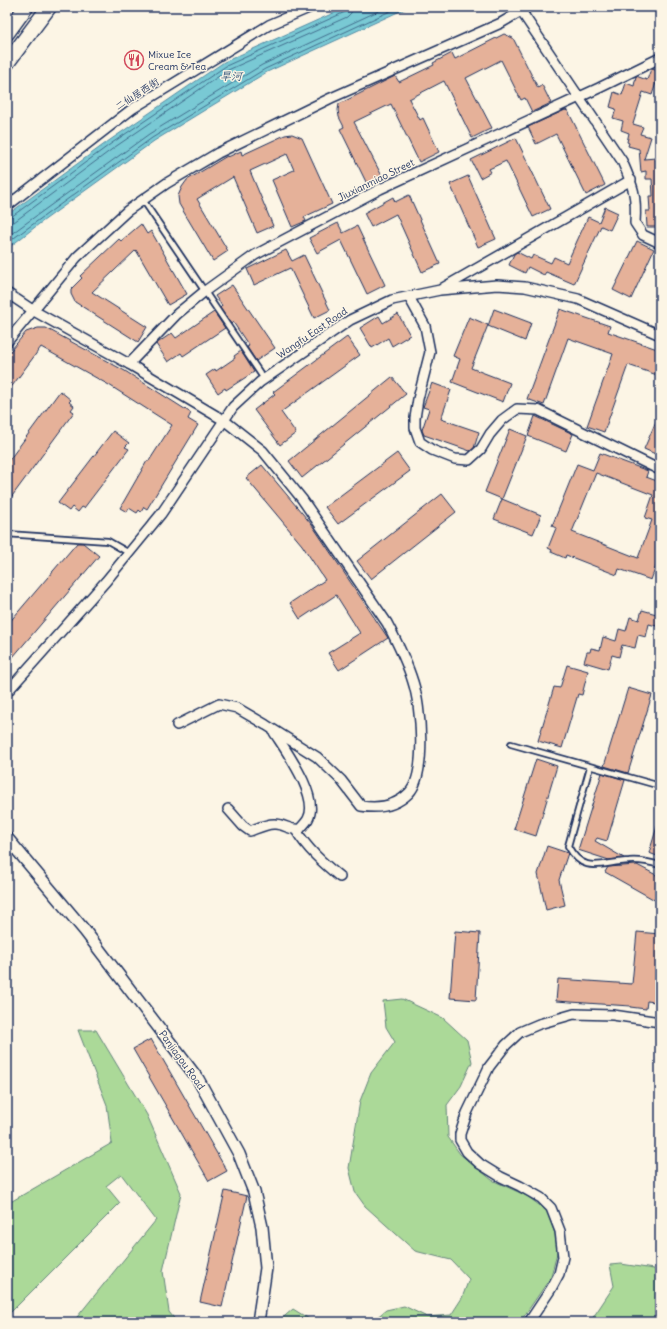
<svg xmlns="http://www.w3.org/2000/svg" width="667" height="1329" viewBox="0 0 667 1329" font-family="Delius,'LXGW WenKai TC',sans-serif">
<rect width="100%" height="100%" fill="#fcf5e5"/>
<filter id="ink" filterUnits="userSpaceOnUse"><feTurbulence type="fractalNoise" baseFrequency=".025" numOctaves="2"/><feDisplacementMap in="SourceGraphic" scale="8" xChannelSelector="R" yChannelSelector="G"/><feConvolveMatrix kernelMatrix="1 2 1 2 8 2 1 2 1" color-interpolation-filters="sRGB"/></filter>
<g filter="url(#ink)">
<g fill="#abd998" stroke="#63847b">
<polygon points="402,999 443,1018 467,1040 472,1062 461,1086 447,1105 448,1137 460,1154 492,1180 527,1196 547,1211 559,1245 551,1277 520,1322 371,1322 386,1310 404,1306 427,1317 451,1315 462,1298 469,1279 451,1260 415,1251 365,1206 355,1192 349,1168 360,1101 371,1073 395,1042 386,1027 383,1001"/>
<polygon points="78,1030 96,1030 147,1115 181,1193 163,1271 169,1312 177,1322 73,1322 156,1220 121,1174 106,1186 120,1203 7,1316 7,1204 112,1143 107,1105"/>
<polygon points="621,1264 660,1270 660,1322 590,1322 614,1286 610,1265"/>
<polygon points="293,1309 314,1322 278,1322"/>
</g>
<polygon fill="#79c9d4" stroke="#538ba5" points="347,7 409,7 267,72 154,141 39,224 7,249 7,215 110,140 224,62"/>
<g fill="none" stroke-linecap="round" stroke-linejoin="round">
<g stroke="#416d8d" stroke-width="1">
<polyline points="7,218 11,217 112,143 226,66 345,12 347,10 347,7"/>
<polyline points="7,223 14,222 115,147 228,70 347,17 351,13 352,7"/>
<polyline points="7,237 149,134 262,65 387,7"/>
<polyline points="7,243 152,138 265,69 399,7"/>
</g>
</g>
<g fill="#e5b199" stroke="#1b2f5e" fill-rule="evenodd">
<polygon points="504,34 513,38 538,88 542,85 551,103 532,112 525,98 521,100 501,60 466,78 492,128 472,138 444,81 409,99 420,120 423,118 439,152 419,162 391,104 354,122 383,178 368,186 340,129 344,127 339,117 338,110 339,104 395,76 399,82 434,65 433,63 452,53 455,59"/>
<polygon points="651,69 660,71 660,84 656,83 652,95 643,92 633,124 643,127 640,134 651,137 644,159 656,158 657,167 660,167 660,227 647,227 646,211 650,211 649,196 653,196 652,179 646,179 646,171 641,172 639,149 628,146 629,143 627,142 629,133 621,130 623,121 613,118 616,109 610,107 614,92 622,95 626,83 634,86 636,76 647,80"/>
<polygon points="565,110 568,111 605,185 586,195 556,134 536,144 528,127"/>
<polygon points="292,134 302,138 332,204 304,217 306,221 292,227 272,180 294,170 287,154 250,171 273,226 257,233 233,177 197,199 228,251 213,261 179,204 178,196 182,187 187,180 227,156 228,157 241,151 242,155 285,135"/>
<polygon points="516,138 550,209 533,217 506,161 489,169 491,172 480,178 471,160"/>
<polygon points="468,176 496,239 478,247 450,184"/>
<polygon points="409,195 440,264 422,272 396,214 371,227 364,213 393,197 395,202"/>
<polygon points="605,207 618,213 610,230 601,226 574,284 546,272 544,275 528,267 525,273 509,265 514,254 517,252 531,259 533,255 551,263 554,257 567,263 588,217 599,222"/>
<polygon points="338,223 343,233 357,226 385,285 367,294 341,240 317,253 309,238"/>
<polygon points="141,224 147,234 151,231 187,294 168,305 136,250 92,292 147,327 138,342 75,302 71,294 71,289 82,278 80,276 119,239 121,241"/>
<polygon points="637,241 654,249 631,299 613,290"/>
<polygon points="286,250 292,261 304,255 330,310 314,318 290,268 254,285 247,269"/>
<polygon points="232,285 275,348 256,361 247,347 249,346 233,322 231,324 220,308 222,306 215,296"/>
<polygon points="494,309 531,323 525,341 488,326"/>
<polygon points="560,309 610,326 608,332 660,350 660,376 628,365 604,432 587,426 613,354 568,338 544,405 527,399"/>
<polygon points="214,312 225,328 183,356 181,353 168,362 156,344 172,333 176,338"/>
<polygon points="398,314 410,335 392,346 388,338 372,348 360,328 379,316 383,323"/>
<polygon points="469,317 488,325 471,368 510,383 503,402 452,382 460,359 453,356"/>
<polygon points="38,328 46,328 125,371 191,413 188,419 198,425 147,509 144,507 141,512 139,510 137,513 129,508 127,512 120,508 147,461 149,461 172,425 109,385 41,347 7,393 7,355 26,332"/>
<polygon points="347,337 360,355 281,412 296,433 280,445 254,410 275,394 273,392"/>
<polygon points="241,351 254,372 226,390 225,388 218,393 206,375 215,369 216,371 235,358 234,356"/>
<polygon points="392,377 406,394 302,478 289,461"/>
<polygon points="432,383 451,390 441,419 479,432 474,448 470,451 424,435 422,430 429,409 423,407"/>
<polygon points="60,391 71,400 69,402 74,406 71,410 74,412 7,503 7,463"/>
<polygon points="660,412 660,456 644,449"/>
<polygon points="535,416 573,434 566,451 528,436"/>
<polygon points="510,429 527,436 502,499 485,492"/>
<polygon points="113,431 129,443 125,447 129,449 84,508 82,507 78,512 72,507 69,511 58,503"/>
<polygon points="397,453 410,471 338,524 325,507"/>
<path d="M600 453 648 471 646 477 657 481 659 477 660 478V555L651 580 619 569 617 575 566 555 565 558 551 552 552 550 548 548 556 528 552 526 577 464 593 470ZM596 473 653 495 645 518 652 520 638 558 572 532Z"/>
<polygon points="262,465 312,525 388,638 339,670 328,653 360,633 336,595 300,619 290,603 325,580 302,545 246,478"/>
<polygon points="442,494 456,512 371,579 357,561"/>
<polygon points="502,499 541,515 533,534 494,519"/>
<polygon points="77,543 83,543 99,556 7,664 7,625"/>
<polygon points="642,610 660,615 660,627 649,624 646,637 638,635 635,648 622,645 619,657 612,655 608,669 584,662 587,652 590,652 591,648 600,650 603,637 616,641 619,629 626,631 630,617 639,620"/>
<polygon points="567,665 588,671 582,695 578,694 562,748 538,741 554,687 560,688"/>
<polygon points="628,688 652,695 628,773 604,766"/>
<polygon points="536,759 557,766 536,836 514,829"/>
<polygon points="602,773 625,780 607,841 597,838 595,841 624,858 609,860 578,850"/>
<polygon points="658,823 660,824 660,857 649,853"/>
<polygon points="547,846 568,853 559,880 565,905 546,910 538,874"/>
<polygon points="637,865 660,877 660,903 605,872 608,867"/>
<polygon points="455,931 480,933 476,1000 450,998"/>
<polygon points="637,932 660,934 655,1002 647,1001 646,1009 630,1007 630,1006 556,1001 558,979 632,984"/>
<polygon points="151,1039 227,1171 209,1181 133,1049"/>
<polygon points="225,1191 247,1196 222,1307 200,1302"/>
</g>
<g fill="none" stroke-linecap="round" stroke-linejoin="round">
<defs>
<g id="service">
<polyline points="143,200 264,379"/>
<polyline points="7,534 108,541 129,553"/>
<polyline points="511,744 660,786"/>
<path d="M590 767 568 846C584 876 602 862 629 861 640 860 649 862 660 865"/>
</g>
<g id="minor">
<path d="M521 11 622 161C633 186 637 195 635 223L643 235 660 243"/>
<polyline points="7,206 132,109 269,25 311,7"/>
<polyline points="443,288 631,180"/>
<path d="M7 293 34 311 129 364 225 421 263 451 302 499 387 623C397 642 407 662 413 682 421 706 427 774 409 793 396 806 379 809 361 806L341 780 317 757 266 725 237 708 219 704 177 725"/>
<polyline points="409,297 425,326 430,352 418,399 415,418 415,428 420,442 432,450 455,459 469,460 481,449 490,434 502,420 517,409 538,410 660,470"/>
<polyline points="7,342 77,257 127,211 167,183 218,153 331,98 501,23 528,7"/>
<polyline points="129,364 177,314 205,291 255,255 380,189 599,88 660,58"/>
<polyline points="7,692 106,581 161,514 233,407 260,382 350,320 392,300 440,290 497,285 525,287 578,299 660,335"/>
<path d="M228 809 243 826 250 831C258 828 268 823 275 824 284 824 291 831 300 829 302 826 306 823 308 819 320 797 286 751 274 732"/>
<path d="M296 830C307 849 323 863 340 877"/>
<polyline points="529,1322 551,1289 559,1274 563,1257 560,1231 551,1208 541,1198 520,1186 501,1177 480,1164 467,1152 460,1140 460,1134 467,1113 489,1067 506,1045 520,1032 539,1024 574,1014 613,1015 660,1022"/>
</g>
<polyline id="tertiary" points="7,838 85,931 198,1079 239,1154 254,1192 262,1227 266,1268 258,1322"/>
<g id="primary">
<polyline points="7,33 26,7"/>
<polyline points="7,63 49,7"/>
</g>
</defs>
<use href="#service" stroke="#1b2f5e" stroke-width="8"/>
<use href="#minor" stroke="#1b2f5e" stroke-width="12"/>
<use href="#tertiary" stroke="#1b2f5e" stroke-width="14"/>
<use href="#primary" stroke="#1b2f5e" stroke-width="17"/>
<use href="#service" stroke="#fcf5e5" stroke-width="4.5"/>
<use href="#minor" stroke="#fcf5e5" stroke-width="9"/>
<use href="#tertiary" stroke="#fcf5e5" stroke-width="11"/>
<use href="#primary" stroke="#fcf5e5" stroke-width="14"/>
</g>
</g>
<defs>
<symbol id="restaurant-ring" viewBox="-11 -11 22 22"><circle r="9.5" fill="#fcf5e5" stroke="#d1495b" stroke-width="1.5"/><path d="M-5-6h1v4h1v-4h1v4h1v-4h1v5L-1.5 .5V6h-2V.5L-5-1ZM5-6V6H3V1.5H1.5Q1.5-4 5-6Z" fill="#d1495b"/></symbol>
</defs>
<g fill-rule="evenodd">
<use href="#restaurant-ring" x="123" y="49" width="22" height="22"/>
</g>
<g text-anchor="middle" dominant-baseline="central" stroke-width="3" stroke-linejoin="round" paint-order="stroke">
<g font-size="10" fill="#1b2f5e" stroke="#fcf5e5" text-anchor="start">
<text x="148" y="54">Mixue Ice<tspan x="148" dy="12">Cream &amp; Tea</tspan></text>
</g>
<g font-size="10" fill="#1b2f5e" stroke="#fcf5e5">
<text transform="translate(137 94) rotate(-33)">二仙居西街</text>
<text transform="translate(376 180) rotate(-26)">Jiuxianmiao Street</text>
<text transform="translate(312 333) rotate(-34)">Wangfu East Road</text>
<text transform="translate(182 1060) rotate(54)">Panjiagou Road</text>
</g>
<g font-size="11" font-style="italic" fill="#32567c" stroke="#fcf5e5">
<text x="231" y="76">旱河</text>
</g>
</g>
<rect width="667" height="1329" fill="none" stroke="#fcf5e5" stroke-width="24"/>
<rect x="12" y="12" width="643" height="1305" fill="none" stroke="#1b2f5e" stroke-width="1.5" filter="url(#ink)"/>
</svg>
